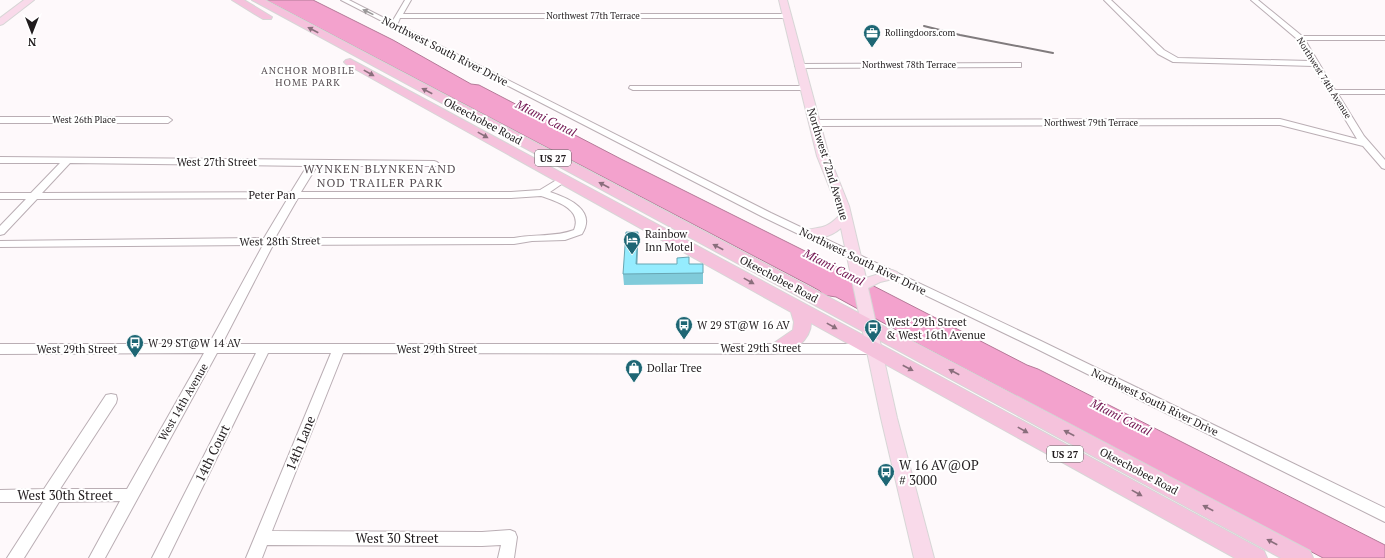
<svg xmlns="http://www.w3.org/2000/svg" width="1385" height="558" viewBox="0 0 1385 558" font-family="'PT Serif',serif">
<rect width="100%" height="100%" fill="#fef9fb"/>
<polygon fill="#f3a2cd" stroke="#b47a98" points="266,0 313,0 393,40 471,84 479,85 621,159 829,263 1027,365 1038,369 1385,545 1385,558 1323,558 905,337 905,335 900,332 836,297 823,295 820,291 811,286"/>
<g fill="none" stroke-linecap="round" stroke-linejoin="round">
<defs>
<g id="minor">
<polygon points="341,0 349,0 392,22 405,0 411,0 403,14 790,14 790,18 400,18 398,23 395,23 771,213 1041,341 1385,508 1385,522 1033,347 763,217"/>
<polygon points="1104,0 1111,0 1164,50 1178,58 1310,61 1297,39 1251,0 1258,0 1302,36 1385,36 1385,40 1305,40 1335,90 1385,90 1385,94 1338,94 1364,136 1385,160 1385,169 1382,168 1363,146 1280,125 814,126 810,123 814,120 1280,119 1357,139 1313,66 1173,62 1158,54"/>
<polygon points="1018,63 1021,63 1021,67 799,68 795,66 799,64"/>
<polygon points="630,86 805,86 809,88 805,90 633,90 629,88"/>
<polygon points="0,117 168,117 172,120 168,123 0,123"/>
<path d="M0 157 434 161 437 162 439 164 437 166H317L301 192H511L540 190 563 176 568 179 566 181 550 192C568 198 597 210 582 234L565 240 532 241 514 244 273 245 222 344H872L876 346 878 349 876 352 872 354 343 353 272 531 482 532 510 530 515 532 517 537 514 558H498L501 545 482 546 267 545 262 558H246L331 353H268L168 558H152L256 353H217L105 558H89L120 501 59 502 24 558H7L43 502H0V490L44 489 106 395 111 394 116 395 117 399 116 403 60 489H127L204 353 0 354V344H209L263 245 0 247V241L264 238 288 198 37 199 4 234 0 235V226L26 199H0V193H31L60 163H0ZM70 163 307 166 291 192 42 193ZM541 196C556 201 583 209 574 230 556 237 534 234 514 238H275L298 198H511Z"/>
</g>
<g id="major">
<polygon points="24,0 34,0 3,24 0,25 0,18"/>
<path d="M779 0H787L829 156 849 206 866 278 892 270 897 272 899 275 897 278 880 282 868 288 897 418 934 558H914L881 418 841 228C831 237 815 241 802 237L800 234 802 231C820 226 824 231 839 216L837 206 817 156Z"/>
</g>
<g id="highway">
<polygon points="232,0 244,0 272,17 271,19 263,19"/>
<polygon points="252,0 265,0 1310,551 1313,558 1281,558"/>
<path d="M350 59 1264 551 1267 558H1235L811 323C811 339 790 358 774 353L771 348 774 343 793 330 794 322 791 312 346 64 344 62 346 60Z"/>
</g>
</defs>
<use href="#minor" stroke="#baaeb4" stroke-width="2"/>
<use href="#major" stroke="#d7d6d6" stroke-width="2"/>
<use href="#highway" stroke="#d7d6d6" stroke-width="2"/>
<use href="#minor" fill="#fff" fill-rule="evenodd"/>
<use href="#major" fill="#f9daea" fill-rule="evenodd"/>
<use href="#highway" fill="#f5c2dc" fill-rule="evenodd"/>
<polyline stroke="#807b7d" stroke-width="2" points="924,26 960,35 1053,53"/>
</g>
<polygon fill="#80cbda" points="638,242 637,264 689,264 703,273 703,284 624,285 623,274"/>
<polygon fill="#68a5b2" points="638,232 638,242 637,275 636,264"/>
<polygon fill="#95ecfe" stroke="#68a5b2" points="626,232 638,232 636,264 677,264 677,258 689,257 689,264 703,264 703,273 623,274"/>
<defs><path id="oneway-solid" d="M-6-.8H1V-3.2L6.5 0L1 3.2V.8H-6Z"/></defs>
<use fill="#9b9899" href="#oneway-solid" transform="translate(368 12) rotate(-154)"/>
<g fill="#8a6e7c">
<use href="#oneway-solid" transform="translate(313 30) rotate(-152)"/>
<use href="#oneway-solid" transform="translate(369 73) rotate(29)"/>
<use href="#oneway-solid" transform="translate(427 91) rotate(-152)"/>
<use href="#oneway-solid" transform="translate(483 135) rotate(29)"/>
<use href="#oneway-solid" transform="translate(604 185) rotate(-152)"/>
<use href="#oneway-solid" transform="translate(718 247) rotate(-152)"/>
<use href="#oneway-solid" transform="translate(749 281) rotate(29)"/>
<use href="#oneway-solid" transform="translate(832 326) rotate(29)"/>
<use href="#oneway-solid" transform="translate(908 368) rotate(28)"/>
<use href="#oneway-solid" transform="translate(954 372) rotate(-152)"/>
<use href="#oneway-solid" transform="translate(1023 430) rotate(29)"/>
<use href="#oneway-solid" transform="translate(1069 433) rotate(-152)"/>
<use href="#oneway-solid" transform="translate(1137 493) rotate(29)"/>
<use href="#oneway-solid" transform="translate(1208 508) rotate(-152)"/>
<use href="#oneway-solid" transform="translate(1272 542) rotate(-152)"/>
</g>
<defs>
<symbol id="office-pin" viewBox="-11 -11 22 30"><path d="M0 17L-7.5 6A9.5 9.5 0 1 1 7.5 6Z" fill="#1e6674" stroke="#fff"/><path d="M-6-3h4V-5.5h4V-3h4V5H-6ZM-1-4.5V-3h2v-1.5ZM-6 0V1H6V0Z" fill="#fff"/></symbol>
<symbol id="hotel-pin" viewBox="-11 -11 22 30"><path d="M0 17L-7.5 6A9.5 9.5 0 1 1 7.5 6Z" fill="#1e6674" stroke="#fff"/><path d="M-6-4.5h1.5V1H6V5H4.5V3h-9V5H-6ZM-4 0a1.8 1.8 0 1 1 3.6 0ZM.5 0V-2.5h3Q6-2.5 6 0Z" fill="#fff"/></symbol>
<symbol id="bus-pin" viewBox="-11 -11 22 30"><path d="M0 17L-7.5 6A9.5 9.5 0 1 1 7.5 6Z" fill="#1e6674" stroke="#fff"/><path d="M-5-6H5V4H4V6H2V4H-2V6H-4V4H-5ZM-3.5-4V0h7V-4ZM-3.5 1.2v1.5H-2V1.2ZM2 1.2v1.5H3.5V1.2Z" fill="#fff"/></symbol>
<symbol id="shop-pin" viewBox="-11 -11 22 30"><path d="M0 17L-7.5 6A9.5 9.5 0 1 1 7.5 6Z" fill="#1e6674" stroke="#fff"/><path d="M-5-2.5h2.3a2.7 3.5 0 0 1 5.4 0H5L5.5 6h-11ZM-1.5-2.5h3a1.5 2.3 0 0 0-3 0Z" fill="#fff"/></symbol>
</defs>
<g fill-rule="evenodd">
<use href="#office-pin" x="862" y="23" width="20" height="27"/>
<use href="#hotel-pin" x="622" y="230" width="20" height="27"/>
<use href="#bus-pin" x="674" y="315" width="20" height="27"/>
<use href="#bus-pin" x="863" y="318" width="20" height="27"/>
<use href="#bus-pin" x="125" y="333" width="20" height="27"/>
<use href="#shop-pin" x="624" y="358" width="20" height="27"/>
<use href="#bus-pin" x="876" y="462" width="20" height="27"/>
</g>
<g text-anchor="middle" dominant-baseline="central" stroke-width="4" stroke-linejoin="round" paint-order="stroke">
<g font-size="9" fill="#201b1d" stroke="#fff">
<text x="593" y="16">Northwest 77th Terrace</text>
<text x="909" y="65">Northwest 78th Terrace</text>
<text transform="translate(1324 78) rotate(58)">Northwest 74th Avenue</text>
<text x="84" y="120">West 26th Place</text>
<text x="1091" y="123">Northwest 79th Terrace</text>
</g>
<g font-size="9" fill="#201b1d" stroke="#fff" text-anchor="start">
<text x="885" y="33">Rollingdoors.com</text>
</g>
<g font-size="10" letter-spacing="1" fill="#584e53" stroke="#fff">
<text x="308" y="70">ANCHOR MOBILE<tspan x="308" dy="12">HOME PARK</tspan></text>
</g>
<g fill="#fff" stroke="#635f61" stroke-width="1">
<rect x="535" y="150" width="36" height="16" rx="3"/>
<rect x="1047" y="446" width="36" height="16" rx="3"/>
</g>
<g font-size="10" font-weight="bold" fill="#201b1d">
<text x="553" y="158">US 27</text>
<text x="1065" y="454">US 27</text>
</g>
<g font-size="11" fill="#201b1d" stroke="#fff">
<text transform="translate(445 51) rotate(27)">Northwest South River Drive</text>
<text transform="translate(483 121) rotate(28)">Okeechobee Road</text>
<text x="217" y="162">West 27th Street</text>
<text transform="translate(828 164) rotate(73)">Northwest 72nd Avenue</text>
<text x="272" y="195">Peter Pan</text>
<text transform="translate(280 241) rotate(-1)">West 28th Street</text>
<text transform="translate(863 261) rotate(26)">Northwest South River Drive</text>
<text transform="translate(779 279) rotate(28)">Okeechobee Road</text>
<text x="761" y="348">West 29th Street</text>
<text x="77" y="349">West 29th Street</text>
<text x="437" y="349">West 29th Street</text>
<text transform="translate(183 402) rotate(-60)">West 14th Avenue</text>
<text transform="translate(1155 402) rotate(26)">Northwest South River Drive</text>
<text transform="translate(1139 471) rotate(28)">Okeechobee Road</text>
</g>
<g font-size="11" fill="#201b1d" stroke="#fff" text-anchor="start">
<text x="645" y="234">Rainbow<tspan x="645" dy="13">Inn Motel</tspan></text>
<text x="886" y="322">West 29th Street<tspan x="886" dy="13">&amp; West 16th Avenue</tspan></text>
<text x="697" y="325">W 29 ST@W 16 AV</text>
<text x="148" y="343">W 29 ST@W 14 AV</text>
<text x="647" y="368">Dollar Tree</text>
</g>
<g font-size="12" font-style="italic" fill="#70134f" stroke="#fff">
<text transform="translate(546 118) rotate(27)">Miami Canal</text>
<text transform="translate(834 267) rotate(27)">Miami Canal</text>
<text transform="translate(1121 417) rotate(27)">Miami Canal</text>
</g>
<g font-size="12" letter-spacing="1" fill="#584e53" stroke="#fff">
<text x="380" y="168">WYNKEN BLYNKEN AND<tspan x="380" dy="14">NOD TRAILER PARK</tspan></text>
</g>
<g font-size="13" fill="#201b1d" stroke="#fff">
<text transform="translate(300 443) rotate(-68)">14th Lane</text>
<text transform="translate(212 453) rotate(-64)">14th Court</text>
<text x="65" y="495">West 30th Street</text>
<text x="397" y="538">West 30 Street</text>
</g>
<g font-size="13" fill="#201b1d" stroke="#fff" text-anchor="start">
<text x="899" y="465">W 16 AV@OP<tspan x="899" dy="15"># 3000</tspan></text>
</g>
</g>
<g transform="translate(32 32) rotate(180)" stroke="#ffffff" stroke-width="3" paint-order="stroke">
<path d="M0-3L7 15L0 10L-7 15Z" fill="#201b1d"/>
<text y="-6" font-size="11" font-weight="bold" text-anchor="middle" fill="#201b1d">N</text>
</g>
</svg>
